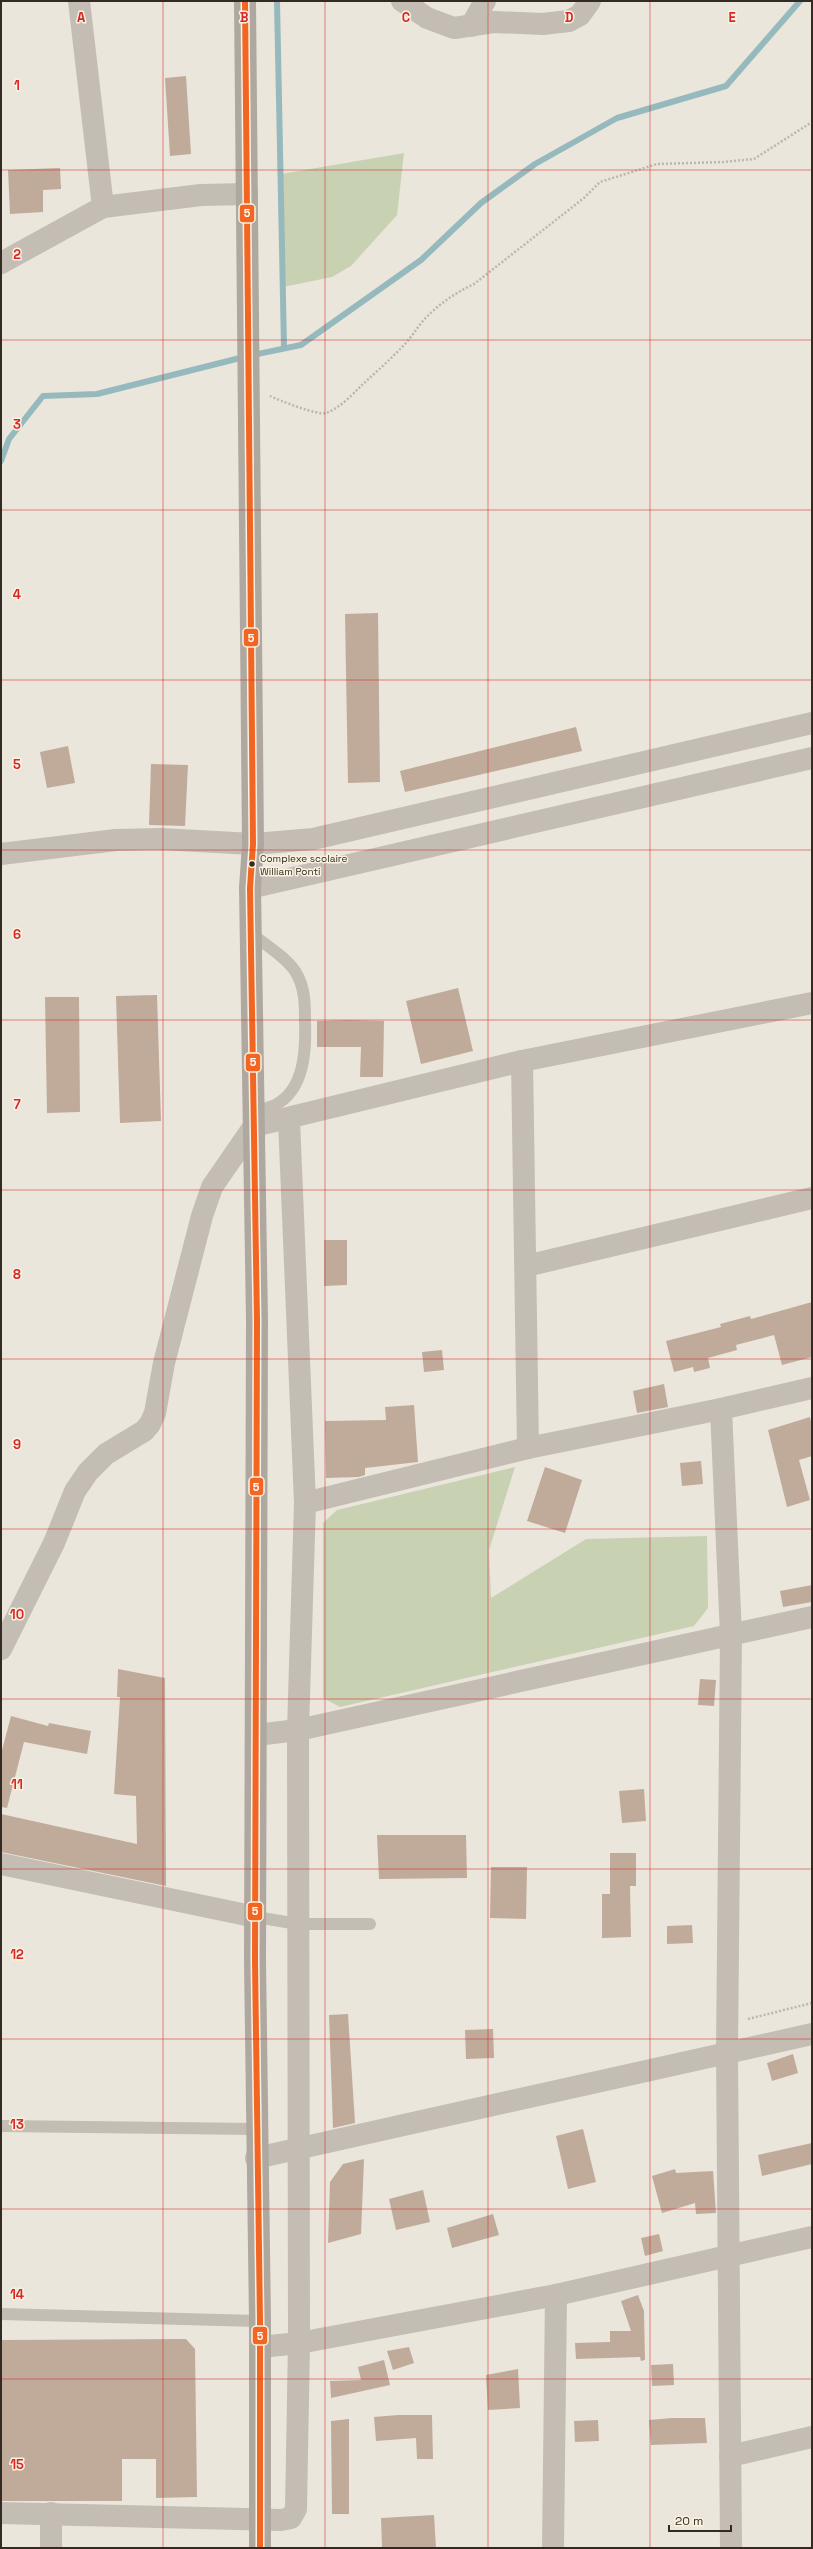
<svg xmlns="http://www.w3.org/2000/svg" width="813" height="2549" viewBox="0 0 813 2549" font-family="'Space Grotesk',sans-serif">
<rect width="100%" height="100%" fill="#ebe6db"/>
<g fill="#c8d2b3">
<polygon points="404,153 397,215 351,266 332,277 283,287 281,174"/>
<polygon points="515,1467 489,1550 491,1598 586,1539 707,1536 708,1608 694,1626 340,1707 323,1698 323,1523 337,1510"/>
</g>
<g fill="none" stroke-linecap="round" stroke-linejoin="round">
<g stroke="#96b9be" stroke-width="6">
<polyline points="277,1 284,347"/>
<polyline points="253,355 301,345 421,260 481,203 535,164 617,118 726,86 800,1"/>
<polyline points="1,461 9,439 43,396 97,394 244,357"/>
</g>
</g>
<g fill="#c0ab9b">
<polygon points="186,76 191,154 170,156 165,78"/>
<polygon points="60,168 61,189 43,190 43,212 10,214 8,170"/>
<polygon points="378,613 380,782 348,783 345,614"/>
<polygon points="576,727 582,751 405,792 400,771"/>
<polygon points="68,746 75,783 47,788 40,752"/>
<polygon points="151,764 188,765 185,826 149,825"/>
<polygon points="458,988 473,1051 421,1064 406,1001"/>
<polygon points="157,995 161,1121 120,1123 116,996"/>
<polygon points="45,997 79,997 80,1112 47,1113"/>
<polygon points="348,1020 384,1021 383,1077 360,1077 361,1047 317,1047 317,1021"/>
<polygon points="324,1240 347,1240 347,1285 324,1286"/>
<polygon points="812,1302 812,1357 782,1365 774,1335 736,1345 737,1350 708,1358 710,1368 694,1372 693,1367 674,1372 666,1341 721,1327 720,1324 750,1316 751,1319"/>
<polygon points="442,1350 444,1370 424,1372 422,1352"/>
<polygon points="664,1384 668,1407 637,1413 633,1391"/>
<polygon points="414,1405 418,1462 365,1468 365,1475 359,1477 326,1478 325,1421 386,1420 385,1407"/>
<polygon points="810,1417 812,1426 812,1456 799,1460 810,1500 787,1507 768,1430"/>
<polygon points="701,1461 703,1484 682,1486 680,1463"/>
<polygon points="545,1467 582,1480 565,1533 527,1521"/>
<polygon points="812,1585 812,1602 783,1607 780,1591"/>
<polygon points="118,1669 165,1678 166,1886 1,1852 1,1814 137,1844 136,1796 114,1794 120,1697 117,1697"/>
<polygon points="700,1679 716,1680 714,1706 698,1705"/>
<polygon points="11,1716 48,1726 49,1723 91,1731 87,1754 24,1742 7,1808 1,1807 1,1754"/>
<polygon points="644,1789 646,1821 622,1823 619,1791"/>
<polygon points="377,1835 466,1835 467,1878 379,1879"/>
<polygon points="610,1853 636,1853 636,1886 630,1886 631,1937 602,1938 602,1894 610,1894"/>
<polygon points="491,1867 527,1867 526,1919 490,1918"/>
<polygon points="692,1925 693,1943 667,1944 667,1926"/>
<polygon points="348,2014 355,2123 333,2128 329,2015"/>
<polygon points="493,2029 494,2058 466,2059 465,2030"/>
<polygon points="793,2054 798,2073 772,2081 767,2063"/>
<polygon points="583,2129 596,2182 568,2189 556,2136"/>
<polygon points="812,2143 812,2164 762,2176 758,2155"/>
<polygon points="364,2159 361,2234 328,2243 330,2182 343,2164"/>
<polygon points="675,2169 676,2173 713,2171 716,2213 696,2214 695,2203 662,2213 652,2176"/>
<polygon points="423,2190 430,2222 396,2230 389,2199"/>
<polygon points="493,2214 499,2235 452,2248 447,2228"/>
<polygon points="659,2234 663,2251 645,2256 641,2238"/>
<polygon points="638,2295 644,2311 645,2360 641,2361 640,2357 576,2359 575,2343 610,2342 610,2331 631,2331 621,2301"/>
<polygon points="186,2339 195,2349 197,2497 156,2498 156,2459 122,2459 122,2501 1,2501 1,2340"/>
<polygon points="409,2347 414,2363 393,2370 387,2351"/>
<polygon points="384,2360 390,2385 331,2398 330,2381 361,2380 358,2367"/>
<polygon points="673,2364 674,2385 652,2386 651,2365"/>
<polygon points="518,2369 520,2408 488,2410 486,2375"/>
<polygon points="398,2415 432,2415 433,2459 417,2459 416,2438 376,2441 374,2417"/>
<polygon points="672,2418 705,2418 707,2443 651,2445 649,2420"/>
<polygon points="349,2419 349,2514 332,2514 331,2421"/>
<polygon points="598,2420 599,2441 575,2442 574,2421"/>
<polygon points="434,2515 436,2548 382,2548 381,2518"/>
</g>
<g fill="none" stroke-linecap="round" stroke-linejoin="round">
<g stroke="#bcb6ad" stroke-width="2.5" stroke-dasharray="2 2" stroke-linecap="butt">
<path d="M270 396C278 400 319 416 326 413 340 408 352 395 362 385 376 372 391 359 404 345 411 338 416 329 423 321 437 305 455 293 474 284L584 198 600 182 657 164 723 162 754 159 812 122"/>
<polyline points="748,2019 812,2003"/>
</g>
<g stroke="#c3bdb4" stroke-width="12">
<path d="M251 933C265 945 285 956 295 971 305 987 305 1003 305 1021 306 1049 305 1090 275 1105 269 1108 261 1109 254 1111"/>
<polyline points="256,1917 298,1924 370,1924"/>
<polyline points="1,2126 256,2129"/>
<polyline points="1,2314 260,2321"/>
</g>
<g stroke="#c3bdb4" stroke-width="22">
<polyline points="79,1 103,207"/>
<polyline points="402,1 427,18 454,28 494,22 543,24 569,21 580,15 590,1"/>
<polyline points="471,26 485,1"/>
<polyline points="1,263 103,207 201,195 247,194"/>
<polyline points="1,854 116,840 161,839 253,844"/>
<polyline points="522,1061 528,1448"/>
<polyline points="526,1266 812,1198"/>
<polyline points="721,1409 731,1635 727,2053 731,2548"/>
<polyline points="305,1503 528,1448 721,1409 812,1388"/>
<polyline points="1,1649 54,1543 75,1491 88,1472 106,1454 144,1431 150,1424 155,1413 164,1363 202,1216 212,1187 254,1126 522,1061 812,1003"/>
<polyline points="256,1735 298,1730 812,1617"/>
<polyline points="1,1864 256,1917"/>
<polyline points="256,2158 812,2034"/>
<polyline points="260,2347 299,2343 556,2295 812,2237"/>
<polyline points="730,2456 812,2437"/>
<polyline points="1,2513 281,2520 291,2518 296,2509 299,2343 298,1730 305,1503 289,1120"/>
<polyline points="51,2548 51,2513"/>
<polyline points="553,2548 556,2295"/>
</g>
<g stroke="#c3bdb4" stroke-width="22">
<polyline points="253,844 313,839 812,723"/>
<polyline points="250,888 812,758"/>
</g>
<polyline stroke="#aea8a0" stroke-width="22" points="245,1 253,844 250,888 257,1321 255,1961 260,2321 260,2548"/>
<defs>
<polyline id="bus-1" points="245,1 253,844 250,888 257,1321 255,1961 260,2321 260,2548"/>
</defs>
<use href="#bus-1" stroke="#faf2e0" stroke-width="9"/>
<use href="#bus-1" stroke="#f26522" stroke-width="6"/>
</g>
<path fill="none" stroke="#d62828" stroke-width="1" stroke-opacity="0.55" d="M163 1V2548M325 1V2548M488 1V2548M650 1V2548M1 170H812M1 340H812M1 510H812M1 680H812M1 850H812M1 1020H812M1 1190H812M1 1359H812M1 1529H812M1 1699H812M1 1869H812M1 2039H812M1 2209H812M1 2379H812"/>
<circle fill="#332b23" stroke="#faf2e0" stroke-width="1.5" cx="252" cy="864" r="3.5"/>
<g text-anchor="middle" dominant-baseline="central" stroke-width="3" stroke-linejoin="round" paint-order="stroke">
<g font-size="10" fill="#332b23" stroke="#faf2e0" text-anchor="start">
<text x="260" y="858">Complexe scolaire<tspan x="260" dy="13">William Ponti</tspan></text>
</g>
</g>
<g font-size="13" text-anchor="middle" font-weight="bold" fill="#d62828" stroke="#faf2e0" stroke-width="3" stroke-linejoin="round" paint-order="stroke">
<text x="81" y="22">A</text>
<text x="244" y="22">B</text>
<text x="406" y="22">C</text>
<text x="569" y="22">D</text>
<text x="732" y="22">E</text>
<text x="17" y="90">1</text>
<text x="17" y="259">2</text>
<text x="17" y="429">3</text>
<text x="17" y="599">4</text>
<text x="17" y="769">5</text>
<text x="17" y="939">6</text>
<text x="17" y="1109">7</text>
<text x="17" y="1279">8</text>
<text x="17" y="1449">9</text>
<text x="17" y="1619">10</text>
<text x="17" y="1789">11</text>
<text x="17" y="1959">12</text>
<text x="17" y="2129">13</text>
<text x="17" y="2299">14</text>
<text x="17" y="2469">15</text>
</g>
<g stroke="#faf2e0" stroke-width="1.5">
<rect x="239" y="204" width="16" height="19" rx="4" fill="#f26522"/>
<rect x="243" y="628" width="16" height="19" rx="4" fill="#f26522"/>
<rect x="245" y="1053" width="16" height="19" rx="4" fill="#f26522"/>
<rect x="249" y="1477" width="15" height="19" rx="4" fill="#f26522"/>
<rect x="247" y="1902" width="16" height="19" rx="4" fill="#f26522"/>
<rect x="252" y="2326" width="16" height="19" rx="4" fill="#f26522"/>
</g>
<g font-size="11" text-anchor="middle" font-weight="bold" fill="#fff">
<text x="247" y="217">5</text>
<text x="251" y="642">5</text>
<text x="253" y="1066">5</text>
<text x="256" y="1491">5</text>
<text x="255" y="1915">5</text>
<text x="260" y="2340">5</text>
</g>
<rect width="813" height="2549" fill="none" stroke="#332b23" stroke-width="4"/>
<path d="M669 2525v6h62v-6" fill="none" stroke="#332b23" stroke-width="2"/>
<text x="675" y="2525" font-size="12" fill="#332b23" stroke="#faf2e0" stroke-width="3" paint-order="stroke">20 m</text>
</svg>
